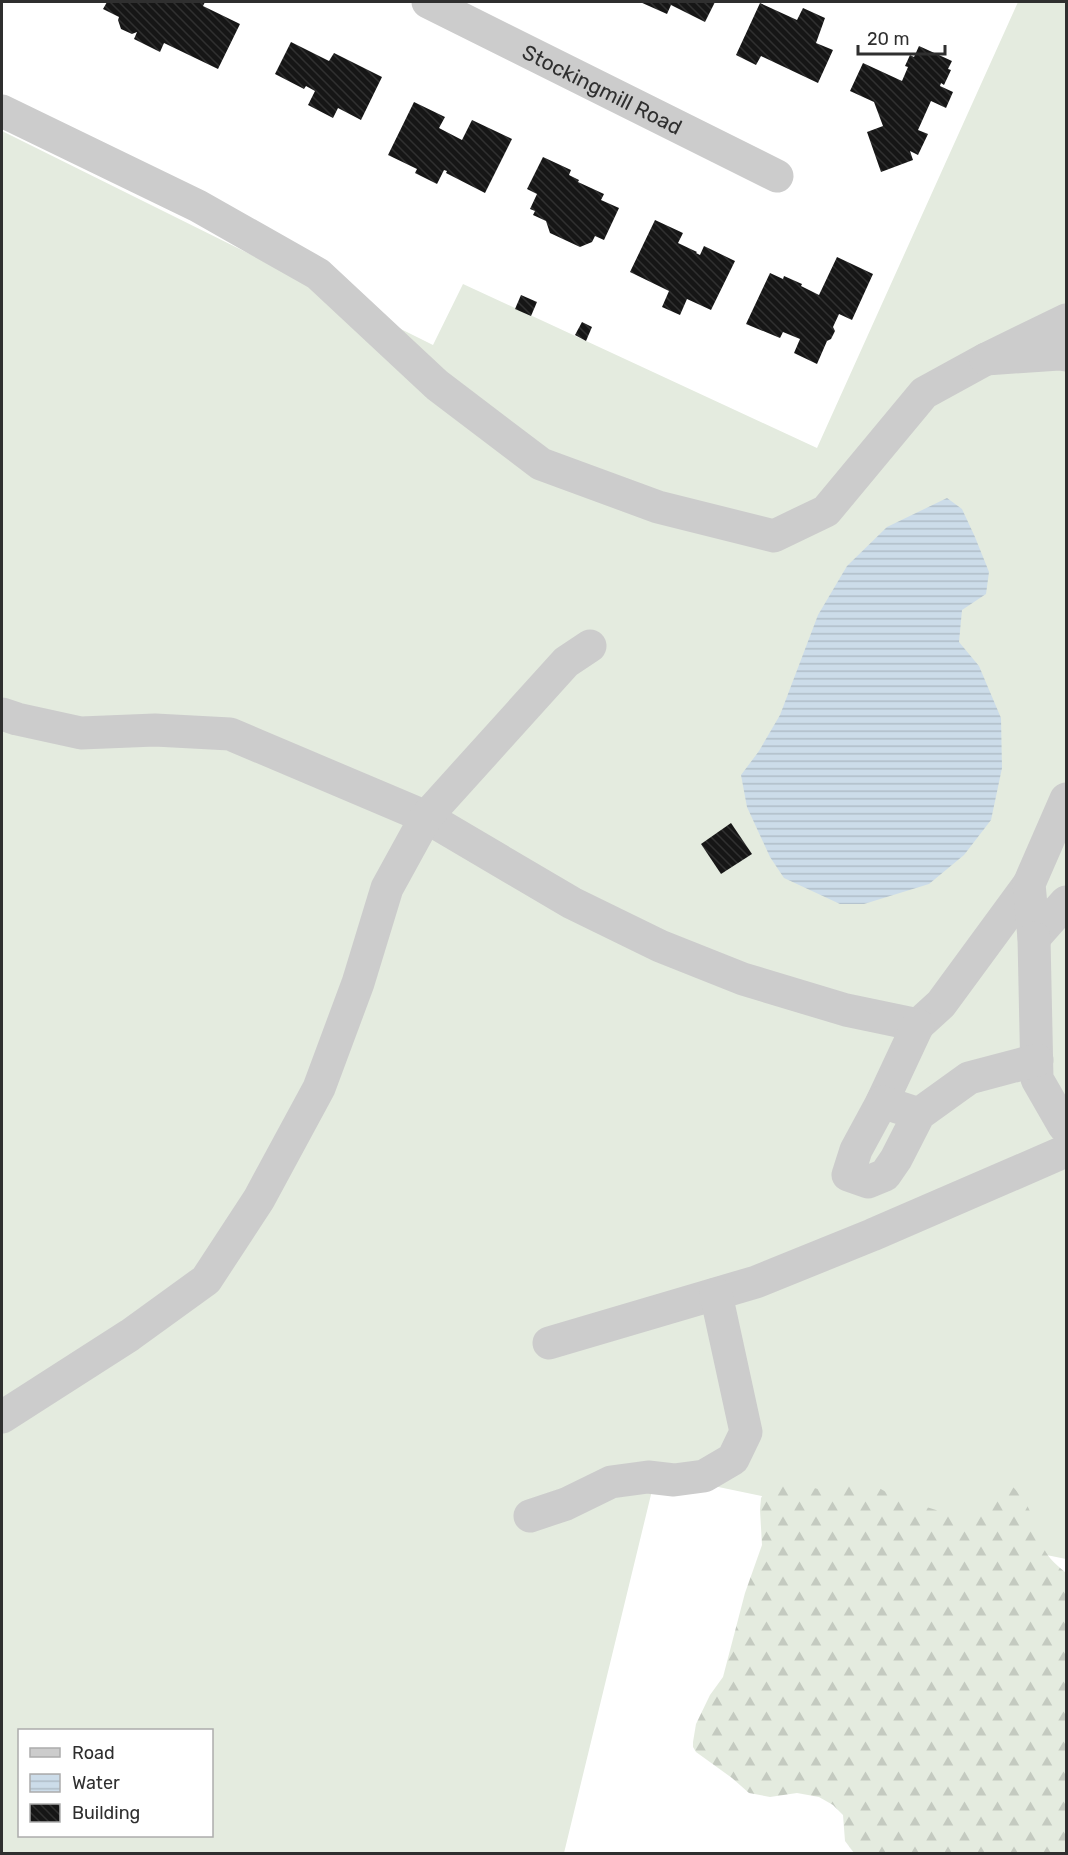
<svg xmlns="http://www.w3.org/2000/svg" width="1068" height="1855" viewBox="0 0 1068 1855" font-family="Rubik,sans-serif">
<defs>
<pattern id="forest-firs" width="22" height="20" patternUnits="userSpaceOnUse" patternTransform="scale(1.5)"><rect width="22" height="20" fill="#e4ebdf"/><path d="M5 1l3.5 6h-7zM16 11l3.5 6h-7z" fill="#c4cac0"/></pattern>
<pattern id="water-rules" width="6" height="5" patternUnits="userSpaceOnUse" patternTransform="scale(1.5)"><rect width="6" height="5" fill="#ccdce9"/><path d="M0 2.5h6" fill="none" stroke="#b0bdc8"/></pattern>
<pattern id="building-back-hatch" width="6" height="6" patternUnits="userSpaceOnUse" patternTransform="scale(1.5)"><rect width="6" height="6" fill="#161616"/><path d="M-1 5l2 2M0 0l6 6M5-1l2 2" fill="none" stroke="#303030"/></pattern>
</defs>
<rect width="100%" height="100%" fill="#fff"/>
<path fill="#e4ebdf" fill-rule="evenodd" d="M1018 2H1066V1559L656 1474 564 1853H2V131L433 345 463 284 817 448ZM20 1730H212V1836H20Z"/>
<path fill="url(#forest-firs)" d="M786 1480 825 1491 849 1482 879 1488 895 1497 936 1510 974 1516 984 1513C989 1499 994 1486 1012 1486 1035 1509 1032 1523 1044 1549 1049 1559 1058 1566 1066 1573V1853H854L845 1841 843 1815 833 1805 819 1797 797 1793 770 1797 749 1793 732 1778 696 1752 693 1747V1742L696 1724 710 1695 723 1677 745 1593 762 1545 760 1510 761 1498 764 1493 772 1485Z"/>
<polygon fill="url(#water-rules)" points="947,498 962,509 975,537 989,572 986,594 962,610 959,642 979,666 1001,718 1002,768 991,820 964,855 929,884 864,904 840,904 784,878 770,857 747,807 741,775 759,751 780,715 818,615 847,566 887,527"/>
<g fill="url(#building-back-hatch)">
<polygon points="107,2 205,2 203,6 240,24 218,69 164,43 160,52 134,39 137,32 132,34 121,29 118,20 119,17 103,9"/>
<polygon points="640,2 715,2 705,22 671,5 667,14"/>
<polygon points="760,3 797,20 803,8 825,18 816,43 833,50 818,83 761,56 756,65 736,55"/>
<polygon points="291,42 329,61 334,53 382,77 361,120 338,108 333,118 308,105 315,91 306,86 304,89 275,74"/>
<polygon points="919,46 952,61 948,69 951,70 944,85 941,83 940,86 953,92 946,108 931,101 918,130 928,134 918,155 910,151 913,160 881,172 867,132 883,126 874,102 850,91 863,63 902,81 908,67 905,66 910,55 914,57"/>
<polygon points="414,102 445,117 439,128 462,140 472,120 512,139 485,193 446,173 447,171 444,170 437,184 415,173 417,169 388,155"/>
<polygon points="543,157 571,170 569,175 579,180 578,182 604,194 601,200 619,208 604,240 595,236 592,242 580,247 550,233 546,221 533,215 535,211 530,209 537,194 527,189"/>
<polygon points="655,220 683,233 678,243 697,252 696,253 700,255 704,246 735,261 711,310 687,299 680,315 662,307 669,291 630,272"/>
<polygon points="837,257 873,274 852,320 839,314 833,327 835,331 831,339 827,341 817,364 794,353 800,339 783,332 780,338 746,324 770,273 783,279 784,276 802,284 801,286 819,295"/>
<polygon points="521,295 537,302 531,316 515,309"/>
<polygon points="582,322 592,327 586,341 575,335"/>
<polygon points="731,823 752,854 721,874 701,844"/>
</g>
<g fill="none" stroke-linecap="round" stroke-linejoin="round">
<g stroke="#ccc" stroke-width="33">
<path id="s1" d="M428 2 777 176"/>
<polyline points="2,111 198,206 318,274 437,385 541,464 658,507 774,536 826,511 924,393 986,359"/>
<polyline points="1066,320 986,359 1059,354 1066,355"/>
<polyline points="2,714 17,719 81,733 155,730 230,734 426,817 572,903 660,946 743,979 846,1010 918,1025 941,1004 1029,884"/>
<polyline points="1066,799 1029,884 1034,938 1066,902"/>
<polyline points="1034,938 1037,1079 1064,1126 1066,1127"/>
<polyline points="882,1102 918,1025"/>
<polyline points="919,1114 882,1102 856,1150 848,1175 868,1182 885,1175 896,1159 919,1114 969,1078 1037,1060"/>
<polyline points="549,1343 756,1282 872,1235 1066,1151"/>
<polyline points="2,1417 130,1335 206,1280 259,1199 319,1088 358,983 387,888 426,817 566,662 590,646"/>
<polyline points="530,1516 566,1504 611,1482 648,1477 674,1480 704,1476 733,1459 746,1432 716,1294"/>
</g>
</g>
<g text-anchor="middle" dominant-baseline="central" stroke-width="6" stroke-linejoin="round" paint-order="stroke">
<g font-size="21" fill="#2f2f2f" stroke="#fff">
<text stroke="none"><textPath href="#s1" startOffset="195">Stockingmill Road</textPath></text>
</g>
</g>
<rect width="1068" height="1855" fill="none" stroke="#2f2f2f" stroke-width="6"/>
<rect x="18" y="1729" width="195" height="108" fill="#ffffff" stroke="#acacac" stroke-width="1.5"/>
<rect x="30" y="1748" width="30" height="9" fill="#cccccc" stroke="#acacac" stroke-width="1.5"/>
<text x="72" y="1759" font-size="18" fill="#2f2f2f">Road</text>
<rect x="30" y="1774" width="30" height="18" fill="url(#water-rules)" stroke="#acacac" stroke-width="1.5"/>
<text x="72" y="1789" font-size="18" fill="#2f2f2f">Water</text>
<rect x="30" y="1804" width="30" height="18" fill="url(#building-back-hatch)" stroke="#acacac" stroke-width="1.5"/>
<text x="72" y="1819" font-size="18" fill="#2f2f2f">Building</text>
<path d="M858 45v9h87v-9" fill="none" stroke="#2f2f2f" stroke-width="3"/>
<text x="867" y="45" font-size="18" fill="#2f2f2f" stroke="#ffffff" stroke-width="4.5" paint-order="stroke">20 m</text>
</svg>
